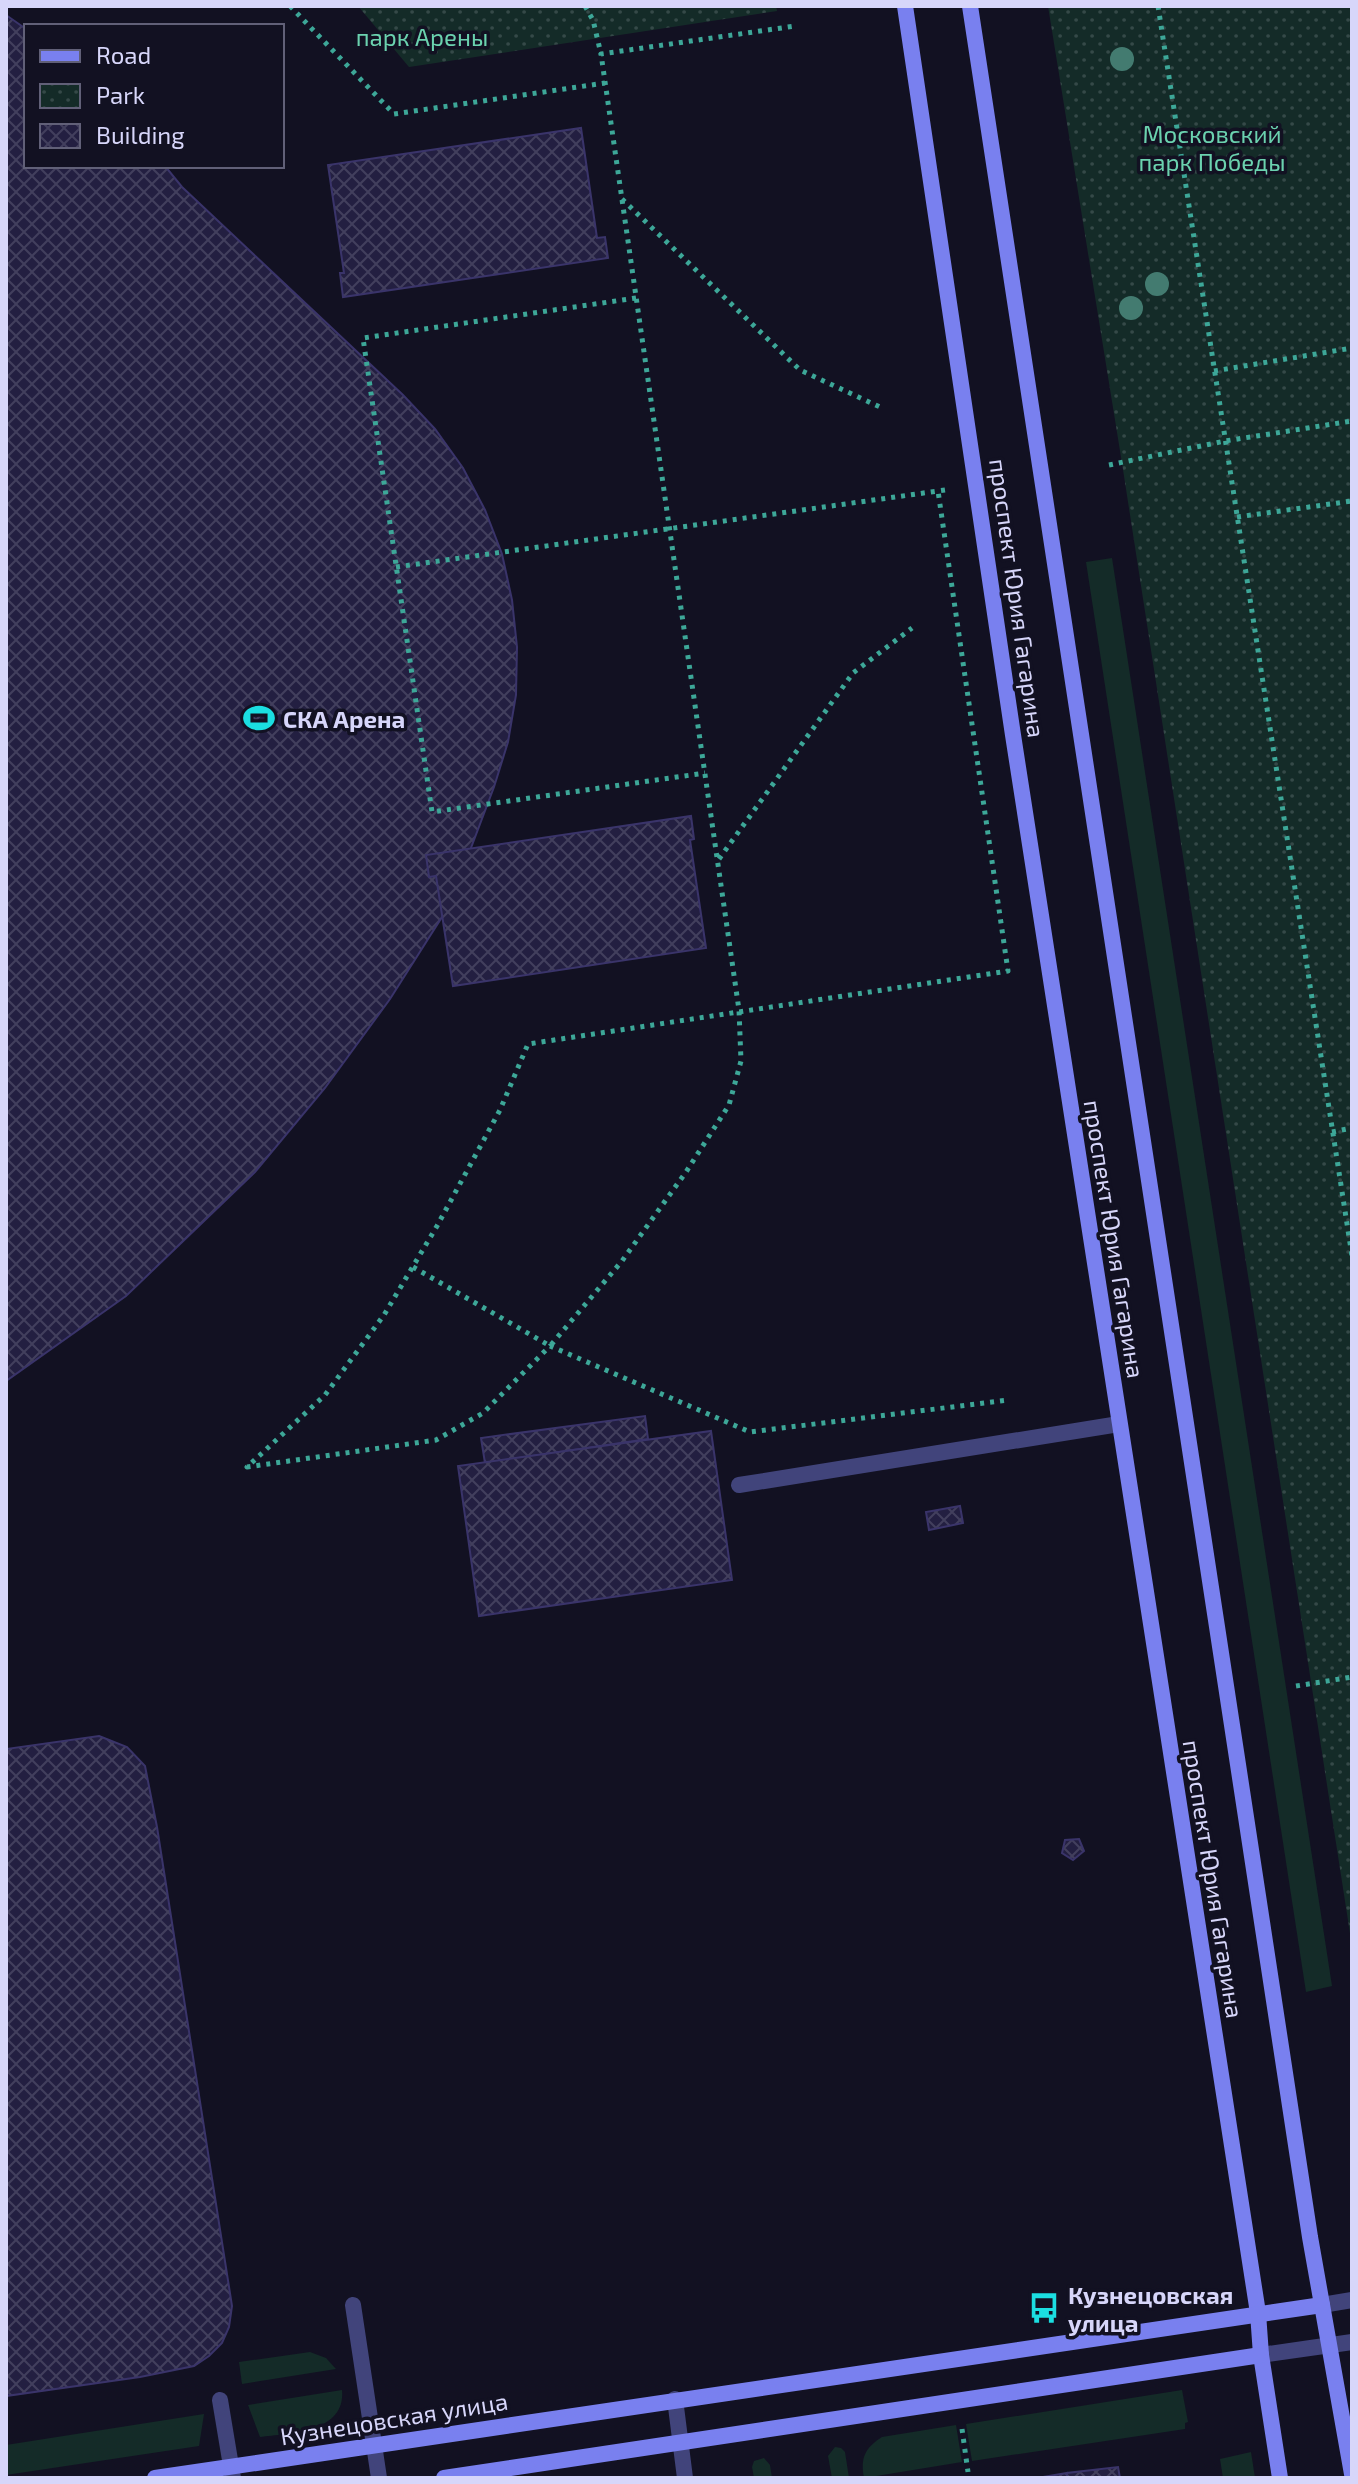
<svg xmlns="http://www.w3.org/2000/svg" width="1358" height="2484" viewBox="0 0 1358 2484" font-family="'Exo 2',sans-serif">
<defs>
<pattern id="park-dots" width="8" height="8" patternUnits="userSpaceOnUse" patternTransform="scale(2)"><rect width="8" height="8" fill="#142b28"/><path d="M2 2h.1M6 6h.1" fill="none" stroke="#354948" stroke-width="1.8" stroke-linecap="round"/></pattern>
<pattern id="building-cross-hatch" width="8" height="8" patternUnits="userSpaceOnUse" patternTransform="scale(2)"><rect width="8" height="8" fill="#231f41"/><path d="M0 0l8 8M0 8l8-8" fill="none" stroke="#423f5d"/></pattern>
</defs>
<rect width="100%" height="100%" fill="#121122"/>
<g fill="#142b28">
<polygon points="1112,558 1332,1986 1306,1992 1086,562"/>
<polygon points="310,2352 326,2358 336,2369 242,2384 239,2362"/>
<path d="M342 2390C346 2433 289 2433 260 2437L248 2405Z"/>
<polygon points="1182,2390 1188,2422 1185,2423 1185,2429 972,2461 966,2424"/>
<polygon points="204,2414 199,2446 6,2475 6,2445"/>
<path d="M956 2425 962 2462 864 2478C860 2458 865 2448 882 2437Z"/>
<polygon points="835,2447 841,2448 845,2452 849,2478 832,2478 828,2456"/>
<polygon points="1251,2452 1255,2478 1223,2478 1220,2459"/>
<polygon points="764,2458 770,2465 772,2478 754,2478 752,2467 754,2461"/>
</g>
<g fill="url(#park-dots)">
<polygon points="358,6 776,6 777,11 409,67"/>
<polygon points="1048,6 1352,6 1352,1946 1122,463"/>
</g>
<g fill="url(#building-cross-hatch)" stroke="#3a346a" stroke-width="2">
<polygon points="6,15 26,29 26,166 165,166 182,187 403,395 435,429 463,468 485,510 502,554 512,600 517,647 516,695 508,742 494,787 449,906 390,999 325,1088 255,1172 126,1296 6,1381"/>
<polygon points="581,128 597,238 605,237 608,258 343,297 340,273 344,273 328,165"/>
<polygon points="691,816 694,839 690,840 706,948 453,986 436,876 429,877 426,855"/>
<polygon points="645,1416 648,1439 485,1463 481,1438"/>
<polygon points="711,1431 732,1580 479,1616 458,1466"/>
<polygon points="960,1506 963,1523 929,1530 926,1512"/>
<polygon points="99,1736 127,1747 145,1766 157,1827 232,2306 229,2327 222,2343 209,2356 194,2366 140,2377 6,2396 6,1749"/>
<polygon points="1079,1839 1084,1851 1073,1860 1062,1853 1065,1840"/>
<polygon points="1118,2467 1120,2478 1067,2478 1067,2473"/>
<polygon points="1067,2473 1067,2478 1037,2478"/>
</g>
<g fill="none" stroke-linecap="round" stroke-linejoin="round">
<g stroke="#3da798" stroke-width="5" stroke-dasharray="4 6" stroke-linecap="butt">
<polyline points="290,6 394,114 605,83"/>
<polyline points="585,6 593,20 601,54"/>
<polyline points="1158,6 1352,1256"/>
<polyline points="622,199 800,370 880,407"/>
<polyline points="636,298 363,338 432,812 705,773"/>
<polyline points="1214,371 1352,348"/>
<polyline points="1109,465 1225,441 1352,421"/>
<polyline points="945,490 938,491 1008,971 528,1044 500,1110 437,1226 384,1315 325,1395 247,1467 436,1440 483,1413 550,1346 750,1432 1008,1400"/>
<polyline points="1237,517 1352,501"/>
<polyline points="396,567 938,491"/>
<polyline points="719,859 853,673 912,628"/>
<polyline points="1332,1132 1352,1128"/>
<polyline points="413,1267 550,1346 622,1261 686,1172 729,1105 741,1061 739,1010 601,54 795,26"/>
<polyline points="1296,1686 1352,1677"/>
<polyline points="962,2429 968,2472"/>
</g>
<g stroke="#41447b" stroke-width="16">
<polyline points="739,1485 1119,1424"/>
<polyline points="353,2305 379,2478"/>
<polyline points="675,2399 685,2478"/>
<polyline points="220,2400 233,2478"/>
</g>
<g stroke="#41447b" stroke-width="16">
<polyline points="1322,2305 1352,2300"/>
<polyline points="1261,2355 1352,2342"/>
</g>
<g stroke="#7980ef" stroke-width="16">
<polyline points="905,6 1013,735 1258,2313 1261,2355 1280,2478"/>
<polyline points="970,6 1310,2237 1352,2474"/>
<polyline points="155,2478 1322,2305"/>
<polyline points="444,2478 1261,2355"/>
</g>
</g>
<g fill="#437b70">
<circle cx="1122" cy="59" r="12"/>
<circle cx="1157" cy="284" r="12"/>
<circle cx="1131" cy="308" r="12"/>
</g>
<defs>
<symbol id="stadium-bare" viewBox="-9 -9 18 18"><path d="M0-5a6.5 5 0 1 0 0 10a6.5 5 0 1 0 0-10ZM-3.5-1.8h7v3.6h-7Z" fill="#1bdee1" stroke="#121122" stroke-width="2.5" paint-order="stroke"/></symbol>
<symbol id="bus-bare" viewBox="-9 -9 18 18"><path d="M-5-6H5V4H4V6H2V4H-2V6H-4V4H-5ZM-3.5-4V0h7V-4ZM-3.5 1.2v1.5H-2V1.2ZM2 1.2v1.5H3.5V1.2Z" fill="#1bdee1" stroke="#121122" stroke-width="2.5" paint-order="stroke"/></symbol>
</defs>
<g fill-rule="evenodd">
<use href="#stadium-bare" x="237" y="696" width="44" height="44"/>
<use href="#bus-bare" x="1022" y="2286" width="44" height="44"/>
</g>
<g text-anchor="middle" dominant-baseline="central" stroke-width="7" stroke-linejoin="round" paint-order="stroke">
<g font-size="24" fill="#6bd2af" stroke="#121122">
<text x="422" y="36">парк Арены</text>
<text x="1212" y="133">Московский<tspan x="1212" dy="28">парк Победы</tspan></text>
</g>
<g font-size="24" fill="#d7d6fa" stroke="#121122">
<text transform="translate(1018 598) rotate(82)">проспект Юрия Гагарина</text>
<text transform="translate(1115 1239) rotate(81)">проспект Юрия Гагарина</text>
<text transform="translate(1214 1879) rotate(81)">проспект Юрия Гагарина</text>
<text transform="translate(394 2418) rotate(-9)">Кузнецовская улица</text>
</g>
<g font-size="24" font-weight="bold" fill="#d7d6fa" stroke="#121122" text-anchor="start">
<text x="283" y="718">СКА Арена</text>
<text x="1068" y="2294">Кузнецовская<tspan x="1068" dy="28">улица</tspan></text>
</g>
</g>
<rect width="1358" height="2484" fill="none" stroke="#d7d6fa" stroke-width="16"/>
<rect x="24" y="24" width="260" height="144" fill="#121122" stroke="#616078" stroke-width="2"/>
<rect x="40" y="50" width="40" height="12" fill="#7980ef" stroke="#616078" stroke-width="2"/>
<text x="96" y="64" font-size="24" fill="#d7d6fa">Road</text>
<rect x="40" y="84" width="40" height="24" fill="url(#park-dots)" stroke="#616078" stroke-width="2"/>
<text x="96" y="104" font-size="24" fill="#d7d6fa">Park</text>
<rect x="40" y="124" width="40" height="24" fill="url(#building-cross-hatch)" stroke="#616078" stroke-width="2"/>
<text x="96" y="144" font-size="24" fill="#d7d6fa">Building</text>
</svg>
